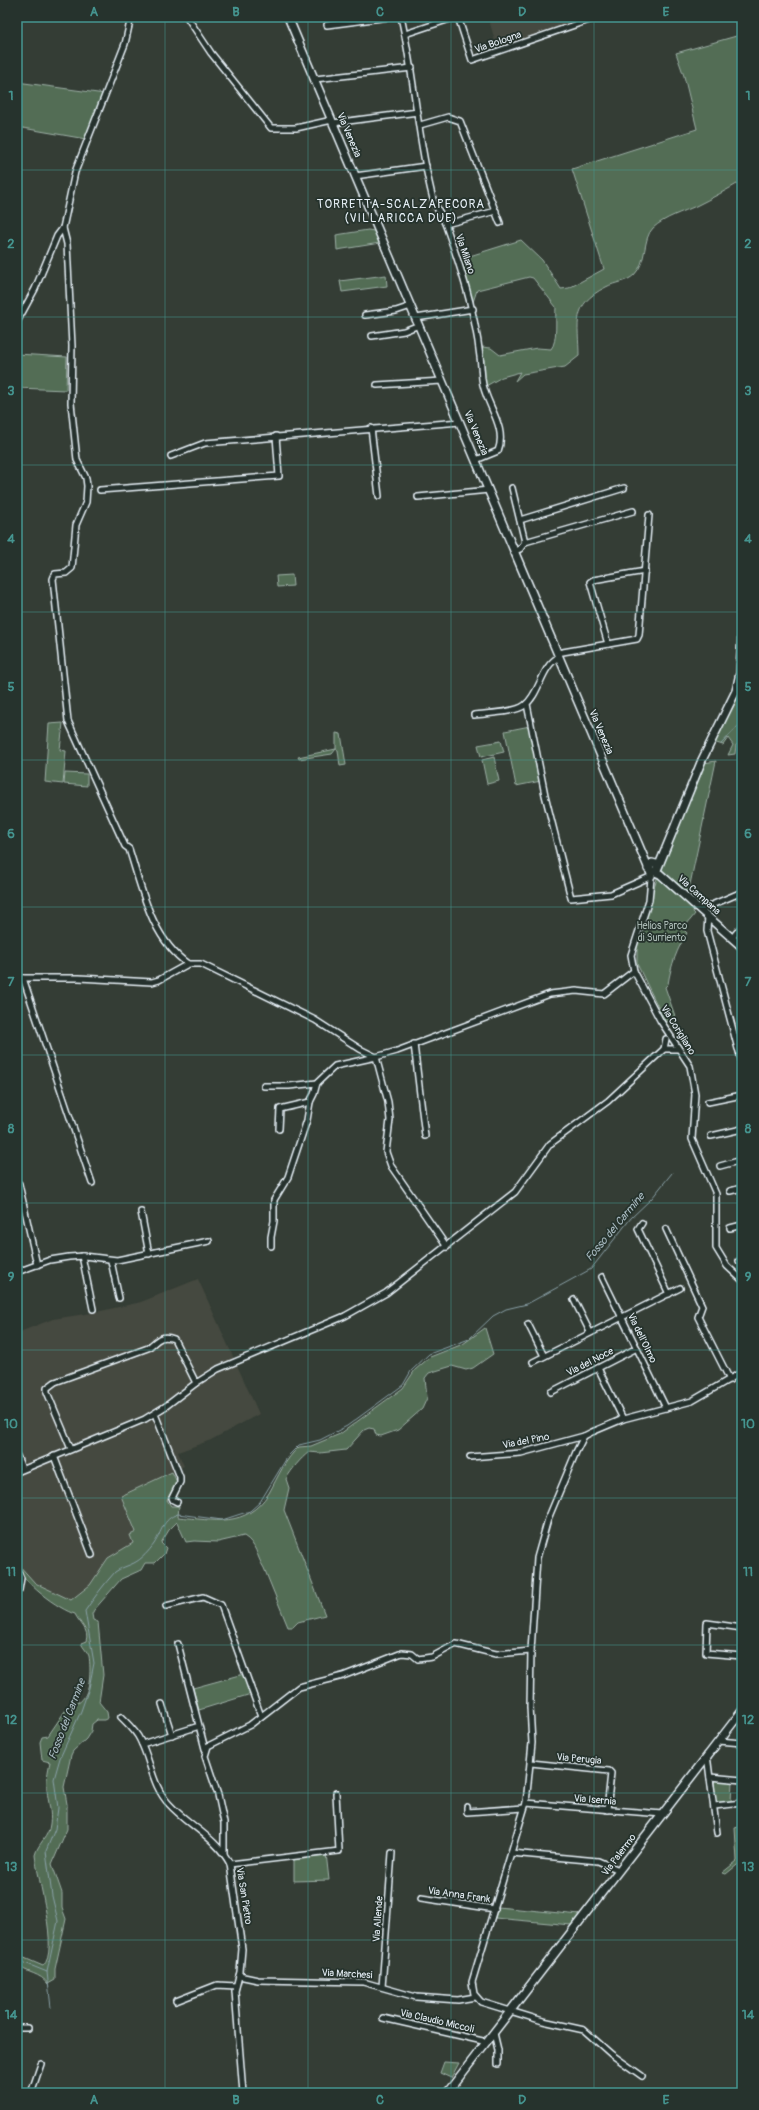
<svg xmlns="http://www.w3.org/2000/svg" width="759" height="2110" viewBox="0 0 759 2110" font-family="Pangolin,sans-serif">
<rect width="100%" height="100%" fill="#343d35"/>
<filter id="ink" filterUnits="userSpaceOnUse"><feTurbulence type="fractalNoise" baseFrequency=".025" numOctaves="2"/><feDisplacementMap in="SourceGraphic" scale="8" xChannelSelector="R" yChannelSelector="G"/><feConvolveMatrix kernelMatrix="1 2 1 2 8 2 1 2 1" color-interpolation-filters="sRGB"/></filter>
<g filter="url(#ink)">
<g fill="#45493f">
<polygon points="488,17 567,17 570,25 497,47"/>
<polygon points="198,1279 259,1414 211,1440 178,1452 184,1466 121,1496 136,1532 134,1543 108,1558 90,1585 71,1600 35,1583 17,1563 17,1333 53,1319 92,1313 141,1302"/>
</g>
<g fill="#526d55" stroke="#9dafa6">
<path d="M735 17H742V181C727 190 712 198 696 206 683 212 665 217 653 228 642 239 648 261 634 275 627 282 615 282 606 287 570 305 579 324 579 356L565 367 523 374 515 381 520 372 502 377 484 387 482 347 491 348 500 355 537 348 551 349C558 341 555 318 556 307L533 278 529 277 477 290 473 302 460 259 521 240 542 260 561 289 569 288 604 269 572 169 697 129 684 76 676 53 740 35Z"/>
<polygon points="17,82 105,94 86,139 17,127"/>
<polygon points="368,230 374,231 380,243 337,250 336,235"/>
<polygon points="386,275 387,286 342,292 340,281"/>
<polygon points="17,354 67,357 66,390 17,388"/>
<polygon points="292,575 293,586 277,587 276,576"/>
<path d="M742 677V741L736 745 735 754 728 755 733 745 728 738 723 745 713 742C724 721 739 700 742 677Z"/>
<polygon points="63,723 60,750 66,751 63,784 45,782 49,724"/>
<polygon points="530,726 541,781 516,786 505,731"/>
<polygon points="336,733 341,734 346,765 340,766 338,750 336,749 332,754 299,759 298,757 336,749"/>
<polygon points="501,741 504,752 481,757 478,745"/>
<polygon points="494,757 499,781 487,784 482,760"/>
<polygon points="716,761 688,894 660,868 704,763"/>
<polygon points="65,773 87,774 87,786 64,784"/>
<path d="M658 875 694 909 693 912 695 914 683 929 687 933C677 949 671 965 668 984L665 987 675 1016 666 1023 637 964V945Z"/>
<path d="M485 1328 493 1354 473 1368 466 1370 452 1366 429 1373 425 1378 427 1398 422 1409 398 1430 381 1436 376 1435 374 1429 369 1428 364 1430 346 1450 320 1453 309 1452C300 1459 292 1469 286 1479L289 1488 284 1510 325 1615 298 1622 293 1627H288L264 1568C256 1556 257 1544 244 1536L218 1542 194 1541 186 1542 177 1522 169 1530 161 1543 166 1548 164 1554 155 1563H145L141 1570 121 1579 94 1610 92 1614 93 1620 98 1622 103 1675 99 1702 107 1712 108 1718 104 1720H97L92 1724 91 1731 86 1739 73 1751 71 1755 64 1787 67 1804V1829L52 1864 62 1893V1908L66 1919 55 1969V1980L48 1984C41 1973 26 1973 17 1965V1950L22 1957 43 1966C60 1951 37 1877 35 1855 38 1843 49 1837 50 1824 52 1812 48 1802 47 1790 46 1781 48 1771 50 1762L42 1760 40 1742 42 1737 48 1736 65 1711 71 1708 77 1694 78 1703C91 1696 91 1669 89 1656 88 1652 83 1648 81 1643L86 1641C90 1630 79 1623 75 1614 60 1610 19 1581 18 1564L35 1583 71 1600 90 1585 108 1558 133 1543 130 1535 136 1532 121 1496 172 1472 177 1482 167 1500 171 1506H179L178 1517C214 1520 246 1529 269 1493 278 1477 285 1459 299 1447L311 1446 340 1434 403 1388 415 1370 430 1357 463 1344Z"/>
<polygon points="244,1674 251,1694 199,1710 193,1688"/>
<polygon points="714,1779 732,1781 731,1802 716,1803"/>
<polygon points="742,1826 742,1861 726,1874 722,1873 737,1861 735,1828"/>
<polygon points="326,1853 329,1880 294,1881 294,1858"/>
<polygon points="498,1907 580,1915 571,1925 495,1918"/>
<polygon points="444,2062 459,2063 451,2078 440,2073"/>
</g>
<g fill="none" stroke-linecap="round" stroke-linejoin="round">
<g stroke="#8aa1a8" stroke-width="1">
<polyline points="721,744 742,722"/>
<polyline points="17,1954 25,1963 47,1972"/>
<path d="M51 2008 47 1972 58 1921 52 1896 46 1851 55 1829 58 1808 54 1779 60 1758 81 1711 89 1688 94 1663 85 1611C94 1598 104 1584 115 1572 120 1568 128 1566 134 1563 142 1559 149 1551 154 1544 162 1532 162 1519 178 1514L222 1520 250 1511 260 1502 288 1456 299 1445 320 1440 347 1426 403 1385 411 1371 429 1354 469 1339 493 1316 506 1309 527 1304 591 1269 631 1218 652 1198 672 1173"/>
</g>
<defs>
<g id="street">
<polyline points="187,17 211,53 271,128 296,128 332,120"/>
<path d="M401 17C415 77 417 139 433 199 436 208 443 217 446 226 464 276 479 325 482 379 484 403 508 426 498 451L476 460"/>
<polyline points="458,17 472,60 598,17"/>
<polyline points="327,25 389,17"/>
<polyline points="405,34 456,17"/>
<polyline points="315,79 412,68"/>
<polyline points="333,123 418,112"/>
<polyline points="420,125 448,117 460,121 500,223"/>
<polyline points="355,176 426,166"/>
<polyline points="446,224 496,211"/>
<path d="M63 228 67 244 72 346 71 403 77 460 86 478 87 486 86 502 76 525 72 568 66 573 55 574 53 579 68 721 125 846 129 849C142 889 151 938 188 964"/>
<polyline points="365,315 396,311 411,306"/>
<polyline points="416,318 473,309"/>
<polyline points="17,322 35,289 57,236 63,228 75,172 125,44 131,17"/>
<polyline points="372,336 404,331 419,325"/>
<polyline points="377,385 442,381"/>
<polyline points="371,428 379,496"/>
<polyline points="171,456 205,443 460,422"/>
<polyline points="512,488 525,542 520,549 515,551"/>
<polyline points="100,490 279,476 276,436"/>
<polyline points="418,497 489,490"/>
<polyline points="520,520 624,488"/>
<polyline points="525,542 633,511"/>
<polyline points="608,644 590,582 593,580 645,571"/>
<polyline points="557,653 637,639 639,635 649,515"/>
<polyline points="527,704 545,795 571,898 611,894 652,876"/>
<path d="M474 715C487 713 515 713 525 705 540 694 541 666 559 657"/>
<polyline points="649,871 651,878 649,900 631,955 634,971 660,1020 690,1066 695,1094 692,1139 716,1194 716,1248 727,1266 742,1280"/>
<polyline points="700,910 742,892"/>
<polyline points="708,916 707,931 738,1049"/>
<polyline points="732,938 742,926"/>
<polyline points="17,978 79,978 152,982 159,980 188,964 201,964 315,1020 360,1049 376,1057 397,1051 550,994 576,991 604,994 634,971"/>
<polyline points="23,978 92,1183"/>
<polyline points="414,1044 425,1136"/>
<polyline points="664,1049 677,1049"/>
<polyline points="739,1052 742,1062"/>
<polyline points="264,1086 289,1086 317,1083 335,1066 376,1057 388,1102 390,1120 386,1152 391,1166 447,1247"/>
<polyline points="708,1102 742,1095"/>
<polyline points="279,1129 280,1109 310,1102 314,1094 317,1083"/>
<polyline points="711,1136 742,1129"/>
<polyline points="720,1166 742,1160"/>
<polyline points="19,1184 37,1265"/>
<polyline points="730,1191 742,1188"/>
<polyline points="141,1212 149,1254"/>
<polyline points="642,1223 638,1229 669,1294"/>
<polyline points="730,1228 742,1225"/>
<polyline points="666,1229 702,1306 698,1317 730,1380"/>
<polyline points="271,1246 271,1237 274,1221 274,1200 288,1177 307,1120 310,1102"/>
<polyline points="82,1256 93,1309"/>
<polyline points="111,1261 119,1298"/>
<polyline points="739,1261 742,1260"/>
<polyline points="17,1272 50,1260 69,1257 84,1256 117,1260 209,1241"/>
<polyline points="602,1277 666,1408"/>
<polyline points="574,1300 590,1332"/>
<polyline points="528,1324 544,1356"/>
<polyline points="533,1362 680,1288"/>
<polyline points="598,1368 623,1419"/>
<polyline points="196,1383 218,1369 345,1316 386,1293 515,1192 550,1144 608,1101 664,1049 666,1039"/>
<polyline points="551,1392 637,1348"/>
<polyline points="155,1414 180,1477 180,1482 172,1498 173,1500 177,1502"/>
<polyline points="17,1456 22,1469"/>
<polyline points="54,1456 92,1555"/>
<polyline points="470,1457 521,1453 584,1436"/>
<path d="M17 1472 145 1419 166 1406 196 1383 174 1339C160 1334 157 1341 148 1348L55 1382 47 1388V1392L71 1449"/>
<polyline points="17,1569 21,1578 19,1590 17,1591"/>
<polyline points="166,1606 203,1597 221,1605 261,1716"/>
<polyline points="742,1628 707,1623 706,1653 742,1656"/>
<polyline points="178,1644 205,1749"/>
<polyline points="162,1704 172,1735"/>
<path d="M121 1717C128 1724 136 1731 140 1740 151 1761 152 1786 169 1804 188 1825 217 1838 230 1864L242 1949 240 1972 235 1991 243 2093"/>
<polyline points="719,1741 742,1743"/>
<polyline points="142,1744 196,1727"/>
<polyline points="707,1755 717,1833"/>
<polyline points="531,1763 609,1771 611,1773 607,1810"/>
<polyline points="710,1777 742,1780"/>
<polyline points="526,1803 662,1814"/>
<polyline points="714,1806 742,1803"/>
<polyline points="467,1807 467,1812 524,1808"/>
<polyline points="511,1853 598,1861 619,1870"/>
<polyline points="224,1854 224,1823 218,1795 205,1756 208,1746 250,1725 299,1687 343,1676 402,1653 412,1654 418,1659 432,1657 456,1644 496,1654 531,1651"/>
<polyline points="230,1864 339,1851 336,1793"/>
<polyline points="421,1898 495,1909"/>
<polyline points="239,1976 258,1980 363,1982 416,1997 458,2000 475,1997"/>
<polyline points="382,1987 392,1853"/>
<polyline points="176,2001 217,1985 236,1986"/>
<polyline points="383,2018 487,2042"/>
<polyline points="17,2028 28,2028"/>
<polyline points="494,2033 498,2050 498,2064"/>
<polyline points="642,2076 611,2054 584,2030 543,2021 481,2002 474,1994 472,1982 526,1803 532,1743 530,1707 531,1651 537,1558 548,1519 576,1452 584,1436 592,1432 623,1419 692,1401 742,1372"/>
<polyline points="17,2088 19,2093"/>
<polyline points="31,2093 41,2064"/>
</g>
<g id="secondary">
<polyline points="288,17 648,867"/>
<polyline points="658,867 656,864 652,863 648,869 652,872 657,870 702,760 736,691 740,673 742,633"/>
<polyline points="655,872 660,874 742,947"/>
<polyline points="447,2093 742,1711"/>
</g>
</defs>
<use href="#street" stroke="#e8f1f8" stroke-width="8"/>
<use href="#secondary" stroke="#e8f1f8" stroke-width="10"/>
<use href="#street" stroke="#26332d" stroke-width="5"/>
<use href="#secondary" stroke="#26332d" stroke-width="7"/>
</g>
</g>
<path fill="none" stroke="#459590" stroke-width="1" stroke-opacity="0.55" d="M165 17V2093M308 17V2093M451 17V2093M594 17V2093M17 170H742M17 317H742M17 465H742M17 612H742M17 760H742M17 907H742M17 1055H742M17 1203H742M17 1350H742M17 1498H742M17 1645H742M17 1793H742M17 1940H742"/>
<g text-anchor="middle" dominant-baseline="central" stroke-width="3.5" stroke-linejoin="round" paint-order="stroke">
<g font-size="10" fill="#e8f1f8" stroke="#26332d">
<text transform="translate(498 42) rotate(-19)">Via Bologna</text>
<text transform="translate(349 135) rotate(67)">Via Venezia</text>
<text transform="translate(465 254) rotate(71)">Via Milano</text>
<text transform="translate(476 433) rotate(67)">Via Venezia</text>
<text transform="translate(601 732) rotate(67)">Via Venezia</text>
<text transform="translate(699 895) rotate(42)">Via Campana</text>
<text transform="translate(678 1030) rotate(58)">Via Corigliano</text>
<text transform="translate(642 1338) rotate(64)">Via dell'Olmo</text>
<text transform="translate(590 1362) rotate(-27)">Via del Noce</text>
<text transform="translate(526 1441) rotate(-11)">Via del Pino</text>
<text transform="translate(579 1759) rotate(5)">Via Perugia</text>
<text transform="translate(595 1800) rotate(5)">Via Isernia</text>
<text transform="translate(619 1855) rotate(-53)">Via Palermo</text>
<text transform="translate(459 1895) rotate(8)">Via Anna Frank</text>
<text transform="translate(244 1896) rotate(81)">Via San Pietro</text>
<text transform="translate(378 1919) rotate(-86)">Via Allende</text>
<text transform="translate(347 1974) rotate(3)">Via Marchesi</text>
<text transform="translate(437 2021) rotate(13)">Via Claudio Miccoli</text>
</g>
<g font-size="10" fill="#acbcb7" stroke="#26332d">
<text x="662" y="926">Helios Parco<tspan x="662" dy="12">di Surriento</tspan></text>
</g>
<g font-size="11" font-style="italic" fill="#a9bbc2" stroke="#26332d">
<text transform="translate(615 1227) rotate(-50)">Fosso del Carmine</text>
<text transform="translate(67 1719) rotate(-69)">Fosso del Carmine</text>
</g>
<g font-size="12" letter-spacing="1" fill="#e8f1f8" stroke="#26332d">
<text x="401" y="204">TORRETTA-SCALZAPECORA<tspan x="401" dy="14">(VILLARICCA DUE)</tspan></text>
</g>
</g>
<rect width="759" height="2110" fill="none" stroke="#26332d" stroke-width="44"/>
<rect x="22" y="22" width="715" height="2066" fill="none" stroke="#459590" stroke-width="1.5"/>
<g font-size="13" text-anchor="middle" font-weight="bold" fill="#459590">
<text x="94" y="16">A</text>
<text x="236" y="16">B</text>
<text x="380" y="16">C</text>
<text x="522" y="16">D</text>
<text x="666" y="16">E</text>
<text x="11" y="100">1</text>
<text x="748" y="100">1</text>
<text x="11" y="248">2</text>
<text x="748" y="248">2</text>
<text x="11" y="395">3</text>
<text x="748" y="395">3</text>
<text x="11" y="543">4</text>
<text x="748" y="543">4</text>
<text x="11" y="691">5</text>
<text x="748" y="691">5</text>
<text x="11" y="838">6</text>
<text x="748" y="838">6</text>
<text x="11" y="986">7</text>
<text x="748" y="986">7</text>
<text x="11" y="1133">8</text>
<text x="748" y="1133">8</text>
<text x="11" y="1281">9</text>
<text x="748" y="1281">9</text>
<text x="11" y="1428">10</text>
<text x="748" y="1428">10</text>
<text x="11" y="1576">11</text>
<text x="748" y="1576">11</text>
<text x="11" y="1724">12</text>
<text x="748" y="1724">12</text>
<text x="11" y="1871">13</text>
<text x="748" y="1871">13</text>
<text x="11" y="2019">14</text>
<text x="748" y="2019">14</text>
<text x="94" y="2104">A</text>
<text x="236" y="2104">B</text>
<text x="380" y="2104">C</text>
<text x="522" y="2104">D</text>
<text x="666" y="2104">E</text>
</g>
</svg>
